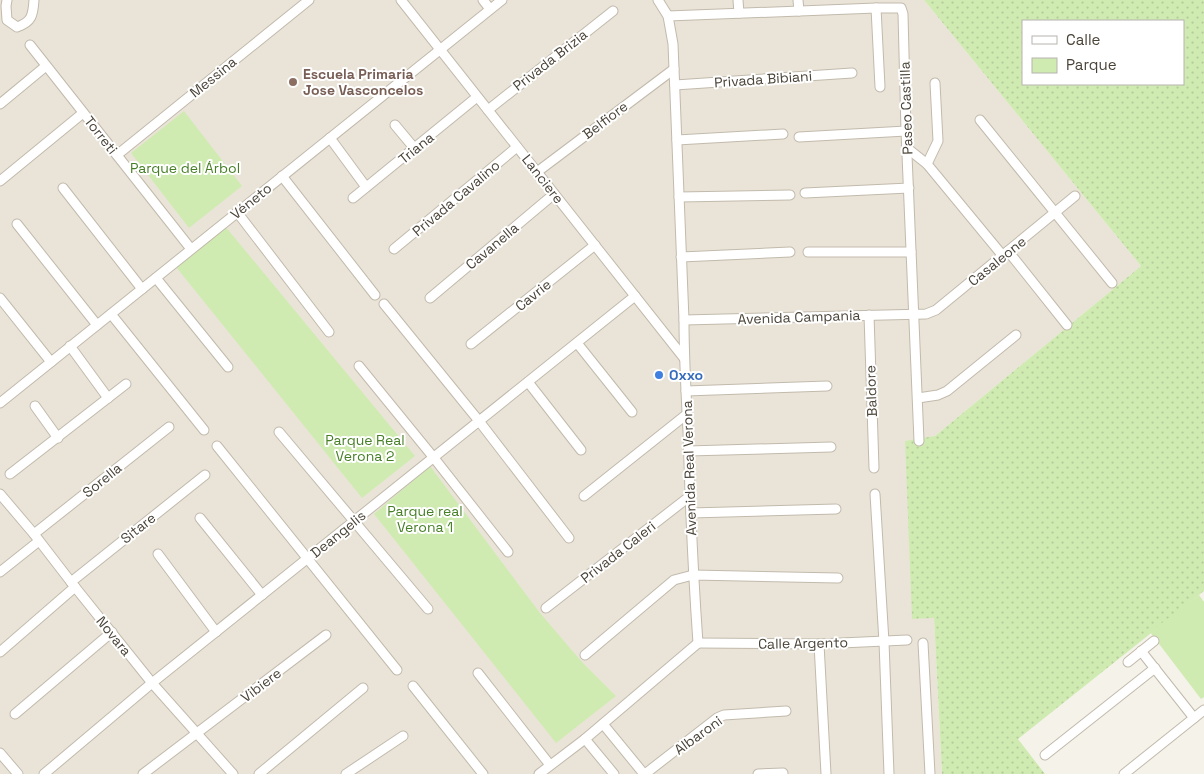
<svg xmlns="http://www.w3.org/2000/svg" width="1204" height="774" viewBox="0 0 1204 774" font-family="'Space Grotesk',sans-serif">
<defs>
<pattern id="grass-dots" width="8" height="8" patternUnits="userSpaceOnUse" patternTransform="scale(1.25)"><rect width="8" height="8" fill="#d0ebb2"/><path d="M2 2h.1M6 6h.1" fill="none" stroke="#b4cb9a" stroke-width="1.8" stroke-linecap="round"/></pattern>
</defs>
<rect width="100%" height="100%" fill="#f5f2ea"/>
<polygon fill="#eae4d8" points="0,0 924,0 1141,266 935,436 912,619 934,617 942,774 0,774"/>
<path fill="url(#grass-dots)" fill-rule="evenodd" d="M924 0H1204V591L1018 739 1045 774H942L934 618 912 619 905 441 935 436 1141 266ZM1023 21H1183V84H1023Z"/>
<g fill="#d0ebb2">
<polygon points="184,111 242,186 189,228 131,153"/>
<polygon points="225,226 415,456 362,498 176,267"/>
<polygon points="430,466 540,613 582,662 616,696 556,743 374,514"/>
<polygon points="1199,595 1204,602 1204,697 1201,699 1150,632"/>
</g>
<g fill="none" stroke-linecap="round" stroke-linejoin="round">
<defs>
<g id="street">
<path d="M7 0 6 6 7 20 17 27C32 22 33 15 34 0"/>
<polyline points="401,0 684,358"/>
<polyline points="483,0 490,9"/>
<path d="M658 0 668 16 673 44 684 320C684 357 686 394 688 431 690 502 693 573 698 643"/>
<polyline points="738,0 739,13"/>
<polyline points="798,0 799,11"/>
<polyline points="876,8 880,87"/>
<polyline points="668,16 876,8 901,8 903,14 906,131 919,441"/>
<polyline points="30,45 191,249"/>
<polyline points="675,85 852,73"/>
<polyline points="0,104 46,66"/>
<polyline points="488,110 613,11"/>
<polyline points="980,120 1112,283"/>
<polyline points="395,125 415,149"/>
<polyline points="799,137 906,131"/>
<polyline points="330,138 366,187"/>
<polyline points="677,140 783,134"/>
<polyline points="907,148 927,164 1003,256"/>
<polyline points="117,155 309,0"/>
<polyline points="927,164 938,141 935,83"/>
<polyline points="537,172 674,69"/>
<polyline points="282,176 375,295"/>
<polyline points="0,181 83,113"/>
<polyline points="63,188 142,289"/>
<polyline points="805,193 909,188"/>
<polyline points="679,197 790,195"/>
<polyline points="353,198 477,97"/>
<polyline points="237,212 329,332"/>
<polyline points="17,224 97,325"/>
<polyline points="394,249 517,147"/>
<polyline points="1008,251 1067,325"/>
<polyline points="808,252 911,252"/>
<polyline points="681,257 790,252"/>
<polyline points="156,278 228,367"/>
<polyline points="0,298 51,362"/>
<polyline points="430,298 554,194"/>
<polyline points="384,304 479,421 569,538"/>
<polyline points="111,314 204,430"/>
<polyline points="869,315 874,468"/>
<polyline points="684,320 926,314 936,310 1075,196"/>
<polyline points="577,343 632,412"/>
<polyline points="471,344 595,245"/>
<polyline points="70,346 108,398"/>
<polyline points="359,366 434,458 508,552"/>
<polyline points="528,382 581,450"/>
<polyline points="686,391 827,386"/>
<polyline points="918,398 938,395 947,391 1016,335"/>
<polyline points="0,403 502,0"/>
<polyline points="35,406 58,438"/>
<polyline points="279,432 428,609"/>
<polyline points="217,446 397,670"/>
<polyline points="688,451 831,447"/>
<polyline points="10,474 126,384"/>
<polyline points="0,494 34,534 71,582 152,683 233,774"/>
<polyline points="875,494 884,642 889,774"/>
<polyline points="584,496 687,414"/>
<polyline points="691,513 836,509"/>
<polyline points="200,518 262,595"/>
<polyline points="34,534 169,427"/>
<polyline points="158,554 216,632"/>
<polyline points="0,572 39,541"/>
<polyline points="71,582 205,475"/>
<polyline points="546,608 690,496"/>
<polyline points="698,643 819,644 907,640"/>
<polyline points="923,643 930,774"/>
<polyline points="819,644 826,774"/>
<polyline points="1141,651 1194,718"/>
<polyline points="0,652 75,587"/>
<polyline points="585,655 674,580 693,575 838,578"/>
<polyline points="1128,662 1154,641"/>
<polyline points="478,673 550,765"/>
<polyline points="413,686 483,774"/>
<polyline points="15,714 112,632"/>
<polyline points="603,724 644,774"/>
<polyline points="585,739 614,774"/>
<polyline points="0,753 18,774"/>
<polyline points="1045,755 1155,668"/>
<polyline points="44,774 152,683 635,296"/>
<polyline points="143,774 326,635"/>
<polyline points="259,774 363,688"/>
<polyline points="346,774 403,736"/>
<polyline points="539,774 585,739 698,643"/>
<polyline points="645,774 717,718 724,715 786,711"/>
<polyline points="758,774 783,773"/>
<polyline points="1124,774 1204,710"/>
</g>
</defs>
<use href="#street" stroke="#c2baac" stroke-width="11"/>
<use href="#street" stroke="#fff" stroke-width="9"/>
</g>
<circle fill="#8d6e63" stroke="#fff" stroke-width="2" cx="293" cy="82" r="5"/>
<circle fill="#3f7fe0" stroke="#fff" stroke-width="2" cx="659" cy="375" r="5"/>
<g text-anchor="middle" dominant-baseline="central" stroke-width="4" stroke-linejoin="round" paint-order="stroke">
<g font-size="14" fill="#4a4338" stroke="#fff">
<text transform="translate(550 60) rotate(-38)">Privada Brizia</text>
<text transform="translate(213 77) rotate(-39)">Messina</text>
<text transform="translate(763 79) rotate(-4)">Privada Bibiani</text>
<text transform="translate(906 108) rotate(-92)">Paseo Castilla</text>
<text transform="translate(605 120) rotate(-37)">Belfiore</text>
<text transform="translate(101 135) rotate(52)">Torreti</text>
<text transform="translate(416 148) rotate(-39)">Triana</text>
<text transform="translate(543 179) rotate(52)">Lanciere</text>
<text transform="translate(456 198) rotate(-40)">Privada Cavalino</text>
<text transform="translate(251 201) rotate(-39)">Véneto</text>
<text transform="translate(492 246) rotate(-40)">Cavanella</text>
<text transform="translate(997 261) rotate(-39)">Casaleone</text>
<text transform="translate(533 295) rotate(-39)">Cavrie</text>
<text transform="translate(799 317) rotate(-2)">Avenida Campania</text>
<text transform="translate(871 391) rotate(-92)">Baldore</text>
<text transform="translate(689 468) rotate(-92)">Avenida Real Verona</text>
<text transform="translate(102 480) rotate(-39)">Sorella</text>
<text transform="translate(138 528) rotate(-38)">Sitare</text>
<text transform="translate(338 534) rotate(-39)">Deangelis</text>
<text transform="translate(618 552) rotate(-38)">Privada Caleri</text>
<text transform="translate(114 636) rotate(51)">Novara</text>
<text transform="translate(803 643) rotate(-1)">Calle Argento</text>
<text transform="translate(261 685) rotate(-37)">Vibiere</text>
<text transform="translate(698 735) rotate(-36)">Albaroni</text>
</g>
<g font-size="14" font-weight="bold" fill="#785e54" stroke="#fff" text-anchor="start">
<text x="303" y="74">Escuela Primaria<tspan x="303" dy="16">Jose Vasconcelos</tspan></text>
</g>
<g font-size="14" fill="#477f27" stroke="#fff">
<text x="185" y="168">Parque del Árbol</text>
<text x="365" y="440">Parque Real<tspan x="365" dy="16">Verona 2</tspan></text>
<text x="425" y="511">Parque real<tspan x="425" dy="16">Verona 1</tspan></text>
</g>
<g font-size="14" font-weight="bold" fill="#366cbe" stroke="#fff" text-anchor="start">
<text x="669" y="375">Oxxo</text>
</g>
</g>
<rect x="1022" y="20" width="162" height="65" fill="#ffffff" stroke="#b7b4af"/>
<rect x="1032" y="36" width="25" height="8" fill="#ffffff" stroke="#b7b4af"/>
<text x="1066" y="45" font-size="15" fill="#4a4338">Calle</text>
<rect x="1032" y="58" width="25" height="15" fill="#d0ebb2" stroke="#b7b4af"/>
<text x="1066" y="70" font-size="15" fill="#4a4338">Parque</text>
</svg>
